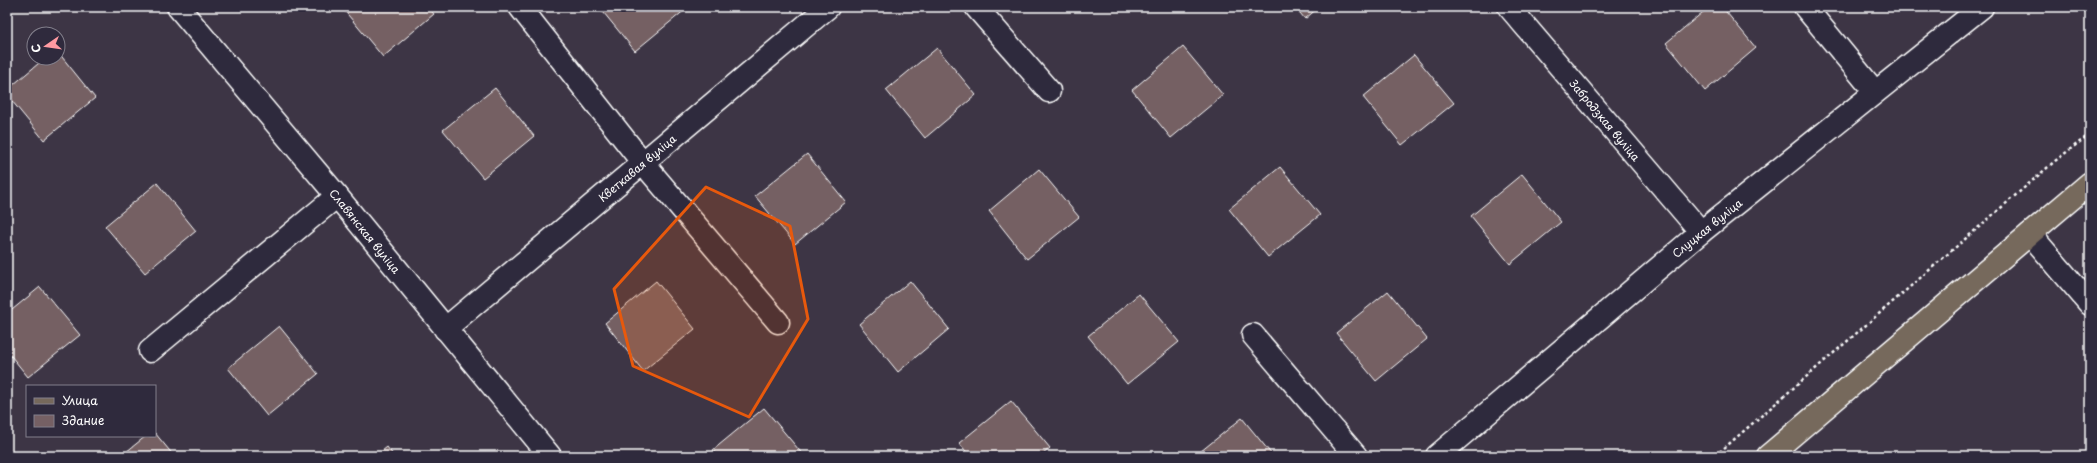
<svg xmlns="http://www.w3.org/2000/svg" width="2097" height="463" viewBox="0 0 2097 463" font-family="'Playpen Sans',sans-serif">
<rect width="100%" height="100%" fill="#3d3545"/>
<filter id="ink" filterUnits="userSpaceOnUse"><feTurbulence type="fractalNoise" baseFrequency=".025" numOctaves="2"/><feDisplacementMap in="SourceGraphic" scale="8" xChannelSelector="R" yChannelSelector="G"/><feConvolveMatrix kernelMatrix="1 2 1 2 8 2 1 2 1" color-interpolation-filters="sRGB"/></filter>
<g filter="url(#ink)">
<g fill="#756064" stroke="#fff">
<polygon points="345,7 428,7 434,14 383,57 343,9"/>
<polygon points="599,7 685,7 686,9 635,51"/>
<polygon points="1295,7 1319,7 1305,19"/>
<polygon points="1709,7 1722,7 1756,48 1705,91 1666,43"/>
<polygon points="1183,47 1223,95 1171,138 1132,90"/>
<polygon points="937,48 976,95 925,138 886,90"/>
<polygon points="58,52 95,98 44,140 7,95 7,90 45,58 58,58"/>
<polygon points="1414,55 1454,103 1402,145 1363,97"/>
<polygon points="495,88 534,136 483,178 443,130"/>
<polygon points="807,154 846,202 795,244 755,196"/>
<polygon points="1280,167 1320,215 1268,257 1229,209"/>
<polygon points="1039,169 1079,217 1027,259 989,211"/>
<polygon points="1522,174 1561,222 1510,264 1471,216"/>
<polygon points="157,183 196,231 145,273 105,226"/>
<polygon points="656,281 695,329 643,371 605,323"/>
<polygon points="910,281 949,329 898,372 859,324"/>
<polygon points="40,287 80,335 28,377 7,351 7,314"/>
<polygon points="1388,291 1427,339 1376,381 1336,333"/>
<polygon points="1139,294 1179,342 1127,384 1088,336"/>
<polygon points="279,326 318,374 267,416 228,368"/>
<polygon points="1011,401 1050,448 1041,456 970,456 959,443"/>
<polygon points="764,408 804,456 718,456 713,450"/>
<polygon points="1242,418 1273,456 1195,456"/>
<polygon points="155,433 174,456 121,456 146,436 155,436"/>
<polygon points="387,447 394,456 376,456"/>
</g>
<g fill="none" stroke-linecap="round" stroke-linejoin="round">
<defs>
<g id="minor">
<polyline points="178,7 337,196 550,456"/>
<polyline points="520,7 643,163 778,322"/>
<polyline points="976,7 1049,91"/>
<polyline points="1509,7 1701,232"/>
<polyline points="1805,7 1875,92"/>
<polyline points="2030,234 2090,304"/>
<polyline points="445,329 828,7"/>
<polyline points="1253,335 1356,456"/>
<polyline points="150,351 337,196"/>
<polyline points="1437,456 1701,232 1982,7"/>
</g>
<polyline id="major" points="1768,456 2090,183"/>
</defs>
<use href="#minor" stroke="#fff" stroke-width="25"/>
<use href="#major" stroke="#fff" stroke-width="25"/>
<polyline stroke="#fff" stroke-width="2.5" stroke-dasharray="3 3" stroke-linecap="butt" points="1715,456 2055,161 2090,134"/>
<use href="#minor" stroke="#2f2a3d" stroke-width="22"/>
<use href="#major" stroke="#76695c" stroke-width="22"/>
</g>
</g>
<path fill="#e8590c" fill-opacity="0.2" stroke="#e8590c" stroke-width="3" stroke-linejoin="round" d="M706 187 790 226 808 319 749 417 633 366 614 289Z"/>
<g text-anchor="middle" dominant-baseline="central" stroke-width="3" stroke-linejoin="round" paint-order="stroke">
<g font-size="11" fill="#fff" stroke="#2f2a3d">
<text transform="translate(1605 120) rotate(50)">Забродзкая вуліца</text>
<text transform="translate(637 168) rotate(-40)">Кветкавая вуліца</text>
<text transform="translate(1707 228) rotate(-39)">Слуцкая вуліца</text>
<text transform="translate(365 231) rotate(51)">Славянская вуліца</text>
</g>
</g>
<rect width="2097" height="463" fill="none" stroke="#2f2a3d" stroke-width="24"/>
<rect x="12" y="12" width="2073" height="439" fill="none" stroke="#fff" stroke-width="1.5" filter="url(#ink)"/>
<rect x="26" y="385" width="130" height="52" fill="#2f2a3d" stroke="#827f8b"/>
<rect x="34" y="398" width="20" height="6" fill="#76695c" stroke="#827f8b"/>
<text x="62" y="405" font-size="12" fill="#ffffff">Улица</text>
<rect x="34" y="415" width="20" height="12" fill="#756064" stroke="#827f8b"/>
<text x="62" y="425" font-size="12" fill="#ffffff">Здание</text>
<g transform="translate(46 46) rotate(257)"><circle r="19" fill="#2f2a3d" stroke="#827f8b"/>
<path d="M0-3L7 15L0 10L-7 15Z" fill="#ff9aa2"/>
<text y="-6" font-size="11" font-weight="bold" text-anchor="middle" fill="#ffffff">С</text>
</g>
</svg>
